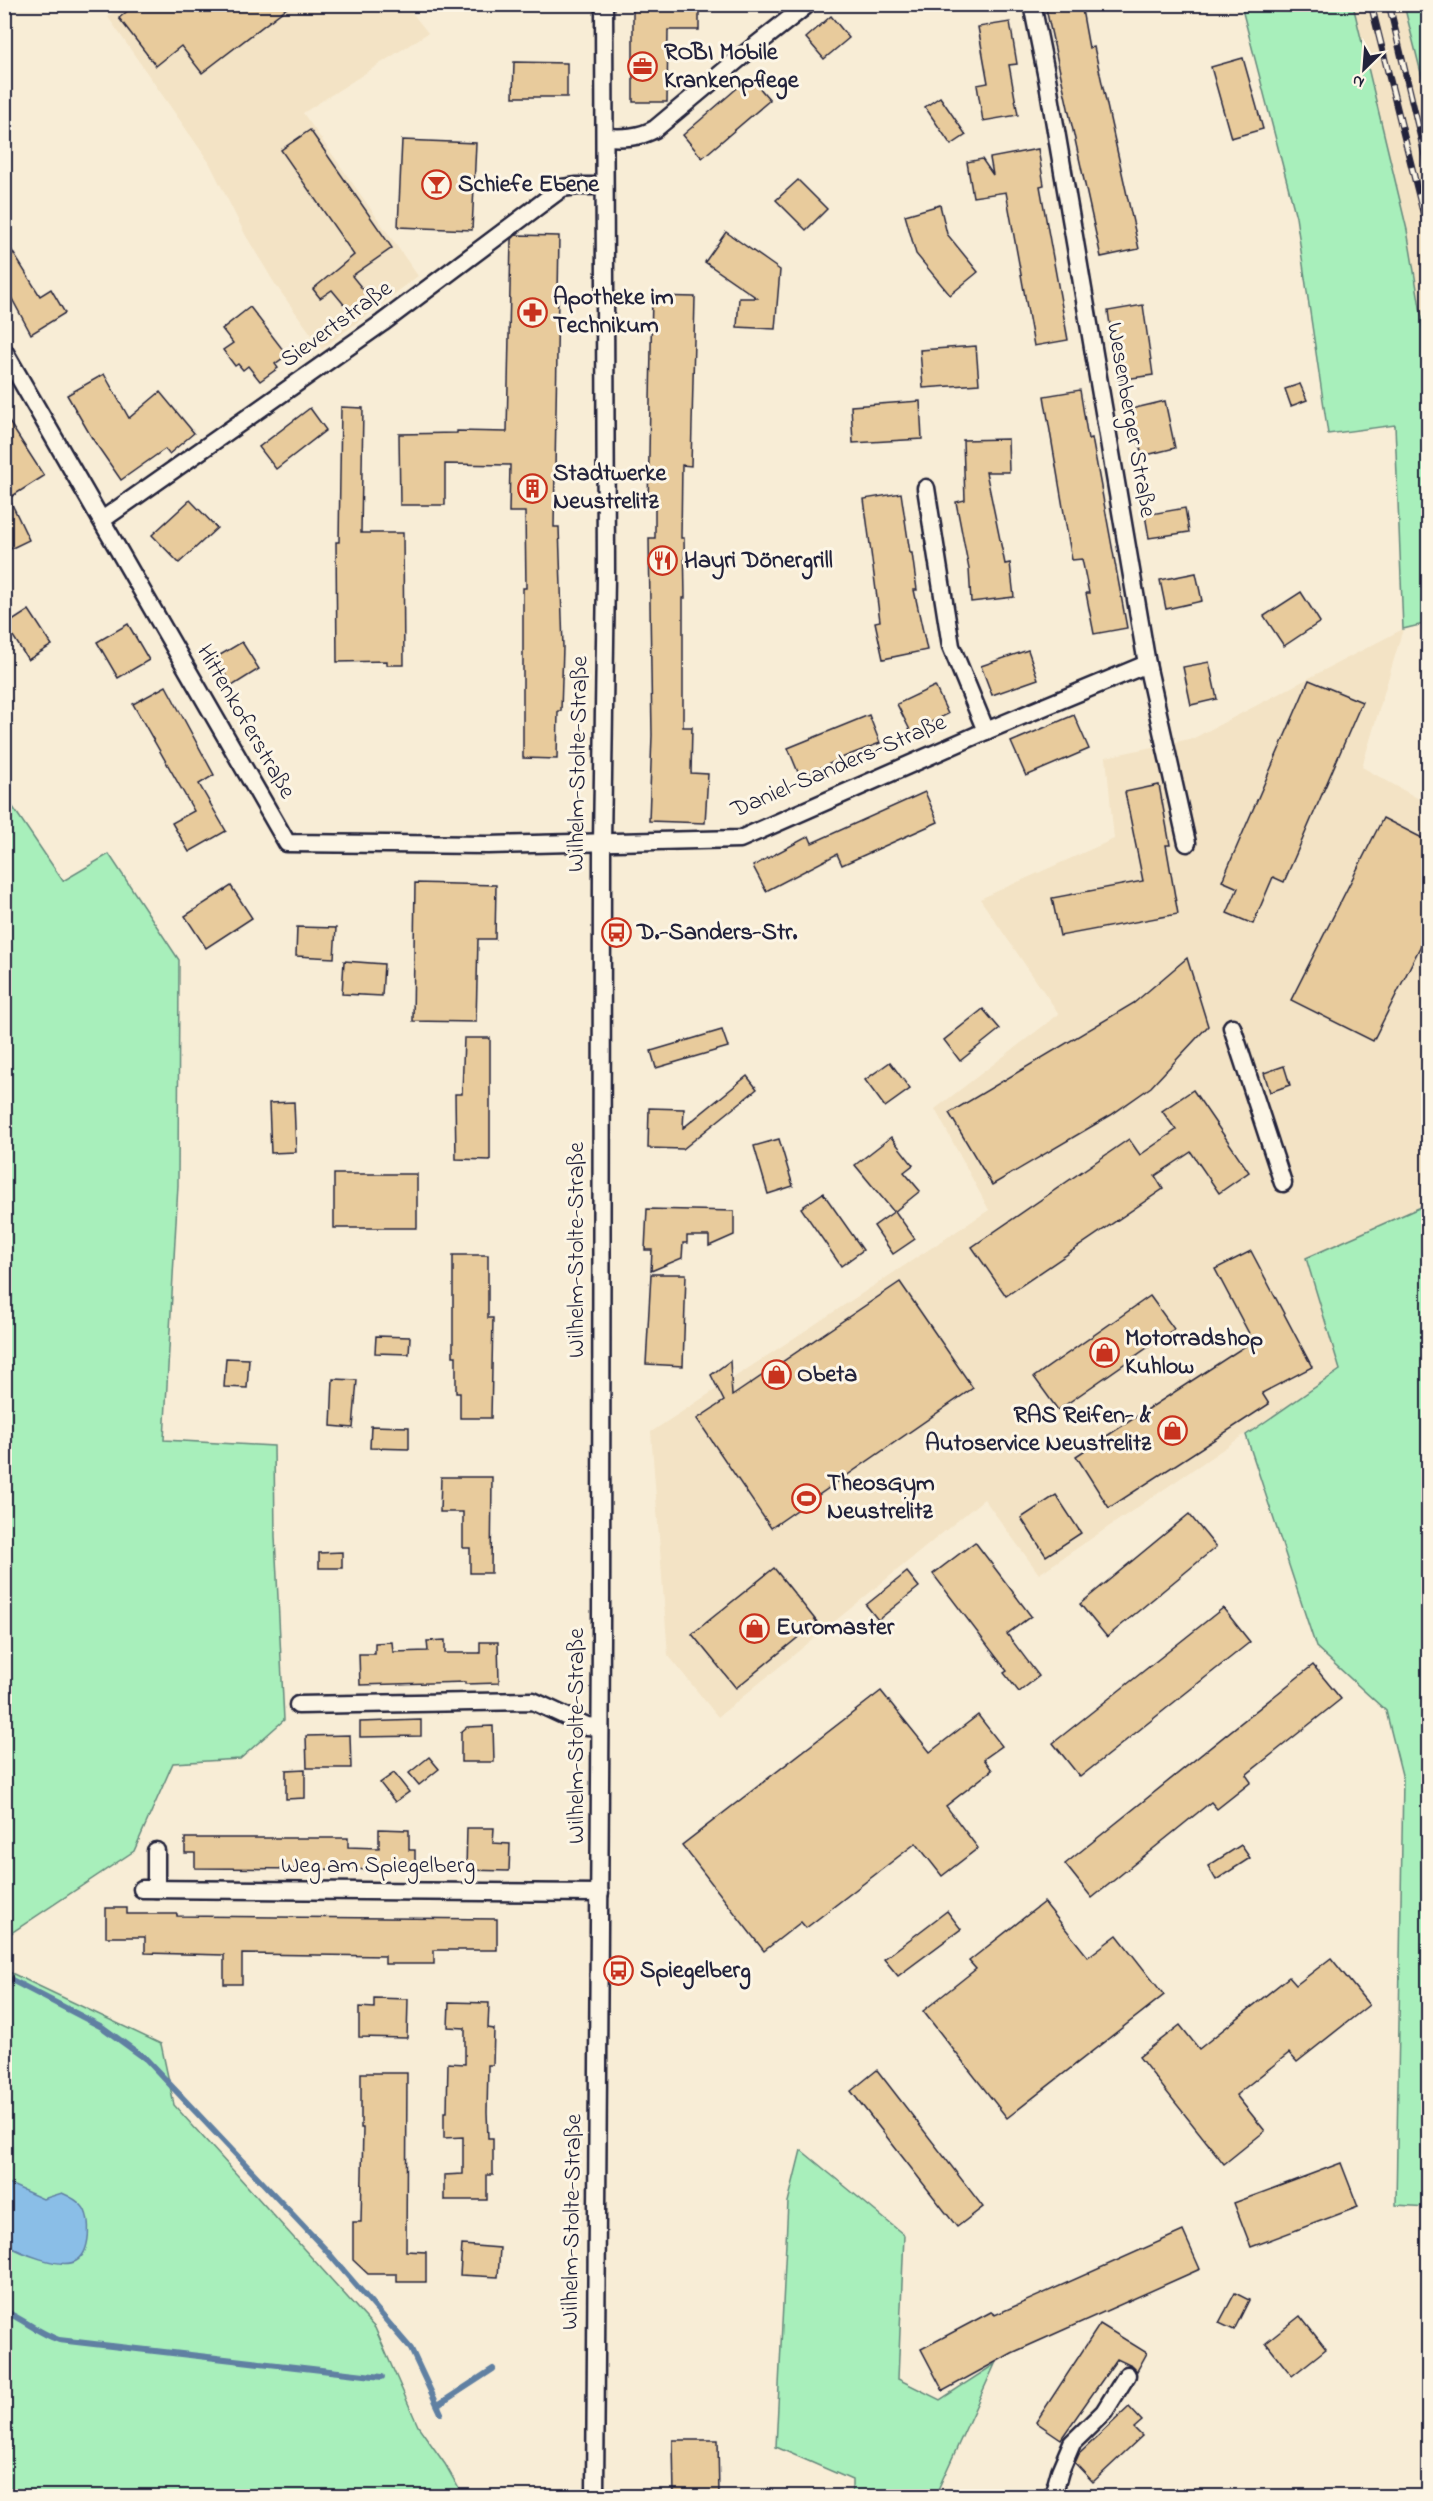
<svg xmlns="http://www.w3.org/2000/svg" width="1433" height="2501" viewBox="0 0 1433 2501" font-family="'Indie Flower',sans-serif">
<rect width="100%" height="100%" fill="#f8edd6"/>
<filter id="ink" filterUnits="userSpaceOnUse"><feTurbulence type="fractalNoise" baseFrequency=".0167" numOctaves="2"/><feDisplacementMap in="SourceGraphic" scale="12" xChannelSelector="R" yChannelSelector="G"/><feConvolveMatrix kernelMatrix="1 2 1 2 8 2 1 2 1" color-interpolation-filters="sRGB"/></filter>
<g filter="url(#ink)">
<g fill="#f3e3c5">
<polygon points="125,4 406,5 428,33 303,113 418,276 322,349 275,284 246,236 209,162 108,17"/>
<polygon points="1353,5 1404,5 1428,101 1428,354 1407,230"/>
<polygon points="1403,629 1362,767 1428,804 1428,1204 1306,1258 1340,1370 1039,1574 984,1499 718,1717 668,1655 651,1432 989,1210 935,1109 1059,1014 980,899 1114,839 1106,757 1194,738"/>
</g>
<g fill="#a8efbb" stroke="#65887b" stroke-width="1.5">
<polygon points="1241,5 1353,5 1407,230 1428,354 1428,623 1403,629 1395,425 1328,434 1296,217"/>
<polygon points="1404,5 1428,5 1428,101"/>
<polygon points="4,794 63,881 109,854 179,960 178,1185 164,1440 274,1446 275,1537 284,1720 240,1759 173,1763 134,1851 5,1937"/>
<polygon points="1428,1204 1428,2207 1396,2205 1403,1779 1386,1711 1316,1647 1246,1435 1340,1370 1306,1258"/>
<polygon points="5,1970 161,2044 174,2105 375,2328 418,2426 445,2464 463,2496 5,2496"/>
<polygon points="801,2150 904,2235 898,2379 940,2400 995,2364 935,2496 852,2496 852,2480 776,2447 788,2202"/>
</g>
<path fill="#8abee7" stroke="#6080a2" stroke-width="1.5" d="M5 2182 43 2199 62 2193C69 2196 77 2200 82 2206 92 2217 91 2253 76 2261 61 2270 19 2252 5 2244Z"/>
<g fill="none" stroke-linecap="round" stroke-linejoin="round">
<g stroke="#6080a2" stroke-width="6">
<polyline points="4,1976 102,2027 146,2059 325,2249 411,2349 441,2413"/>
<path d="M4 2311C25 2320 38 2333 59 2340L382 2377"/>
<polyline points="438,2405 493,2369"/>
</g>
</g>
<g fill="#e8cb9c" stroke="#22223b" stroke-width="1.5">
<polygon points="136,4 292,4 202,73 181,46 156,66 119,18"/>
<polygon points="633,4 699,4 699,30 668,30 667,102 633,102"/>
<polygon points="1045,4 1081,4 1089,48 1094,47 1139,249 1101,257"/>
<polygon points="831,16 849,38 824,59 806,38"/>
<polygon points="1010,22 1017,64 1009,65 1018,115 983,121 977,85 988,83 978,27"/>
<polygon points="1243,58 1263,129 1231,138 1211,67"/>
<polygon points="514,62 567,63 567,97 513,97"/>
<polygon points="750,77 770,100 702,158 683,135"/>
<polygon points="940,97 966,135 951,145 925,107"/>
<polygon points="310,130 392,248 352,276 369,297 351,313 332,290 320,298 313,289 354,255 281,150"/>
<polygon points="402,140 476,143 472,230 398,227"/>
<polygon points="1038,149 1044,185 1040,186 1068,340 1034,346 1006,192 973,197 967,162 982,159 993,175 990,158"/>
<polygon points="798,180 827,209 806,230 776,200"/>
<polygon points="940,205 947,234 978,272 950,295 916,254 905,215"/>
<polygon points="726,232 780,270 775,329 737,327 739,298 757,298 705,262"/>
<polygon points="516,235 559,236 554,527 559,527 563,647 561,711 558,711 557,759 523,758 523,588 526,588 525,512 509,512 510,465 445,464 445,505 400,505 399,434 457,433 457,431 507,432 511,240"/>
<polygon points="4,238 40,296 51,289 65,313 31,334 4,284"/>
<polygon points="652,296 695,297 691,466 682,465 681,538 684,538 685,598 683,598 683,727 692,727 691,773 708,774 705,823 649,821 652,735 649,538 655,538 655,507 648,507"/>
<polygon points="1143,305 1153,375 1118,380 1108,311"/>
<polygon points="250,307 287,355 275,364 278,368 260,381 248,366 243,370 238,364 235,366 223,350 233,343 222,329"/>
<polygon points="976,346 979,384 923,388 920,350"/>
<polygon points="104,374 129,418 160,392 194,433 169,454 165,449 121,480 92,438 67,395"/>
<polygon points="1300,384 1307,400 1291,406 1285,389"/>
<polygon points="1080,390 1088,439 1092,438 1127,628 1094,634 1086,593 1089,593 1082,559 1072,560 1044,396"/>
<polygon points="920,401 922,439 853,443 851,406"/>
<polygon points="1165,401 1175,448 1142,456 1131,409"/>
<polygon points="341,407 363,408 361,533 403,533 404,665 387,665 387,661 337,662 336,542 339,542"/>
<polygon points="310,408 326,430 276,469 259,447"/>
<polygon points="4,414 44,476 9,498 29,540 4,552"/>
<polygon points="1008,439 1009,472 986,472 1005,564 1010,563 1014,597 971,602 969,569 956,502 965,500 963,440"/>
<polygon points="901,493 910,553 912,553 917,590 914,590 927,650 883,659 875,622 880,621 864,499"/>
<polygon points="190,500 217,528 179,563 152,535"/>
<polygon points="1185,508 1189,532 1149,538 1145,515"/>
<polygon points="1196,573 1202,601 1166,609 1160,580"/>
<polygon points="1301,592 1320,622 1284,646 1264,616"/>
<polygon points="29,610 52,645 28,660 6,625"/>
<polygon points="128,624 149,660 118,678 97,642"/>
<polygon points="242,642 259,669 232,686 215,658"/>
<polygon points="1028,650 1038,679 992,695 981,666"/>
<polygon points="1209,662 1217,699 1191,705 1183,667"/>
<polygon points="1309,680 1362,702 1284,882 1273,877 1253,924 1227,913 1238,888 1222,881"/>
<polygon points="166,686 214,775 199,784 226,831 189,852 172,823 194,811 133,704"/>
<polygon points="935,686 948,714 911,732 897,704"/>
<polygon points="869,715 880,743 836,760 836,761 800,777 788,748"/>
<polygon points="1074,715 1089,749 1026,776 1011,742"/>
<polygon points="1159,785 1170,845 1166,845 1178,914 1060,936 1052,898 1143,881 1125,792"/>
<polygon points="925,792 938,822 842,865 837,854 766,891 753,866 809,836 812,843"/>
<polygon points="1383,818 1428,841 1428,931 1373,1041 1291,1000"/>
<polygon points="415,883 496,885 495,939 478,939 476,1022 413,1021"/>
<polygon points="231,886 252,918 206,948 185,916"/>
<polygon points="297,927 336,928 334,958 296,956"/>
<polygon points="1187,958 1208,1026 1151,1087 1111,1115 992,1185 949,1113 1134,1003"/>
<polygon points="344,961 384,964 382,996 342,994"/>
<polygon points="983,1009 1000,1029 960,1061 944,1040"/>
<polygon points="722,1030 728,1047 656,1068 651,1051"/>
<polygon points="464,1038 490,1038 490,1160 456,1159 455,1094 462,1094"/>
<polygon points="890,1062 910,1089 885,1107 865,1080"/>
<polygon points="1284,1066 1290,1085 1270,1092 1264,1073"/>
<polygon points="747,1076 757,1089 683,1149 648,1148 649,1108 684,1109 683,1128"/>
<polygon points="1193,1090 1249,1172 1219,1193 1191,1152 1155,1176 1163,1189 1006,1296 972,1247 1129,1139 1140,1155 1176,1130 1162,1111"/>
<polygon points="294,1102 296,1152 271,1153 269,1103"/>
<polygon points="891,1137 913,1165 904,1172 920,1191 894,1212 855,1165"/>
<polygon points="779,1139 793,1186 768,1194 754,1146"/>
<rect x="334" y="1174" width="83" height="54"/>
<polygon points="823,1193 863,1250 841,1266 801,1208"/>
<polygon points="647,1209 734,1211 734,1235 709,1246 709,1236 687,1236 687,1243 683,1243 682,1258 651,1271 652,1250 645,1250"/>
<polygon points="895,1211 915,1239 893,1254 874,1226"/>
<polygon points="1251,1251 1312,1367 1262,1393 1269,1404 1109,1508 1076,1456 1253,1341 1215,1269"/>
<polygon points="453,1255 488,1255 488,1318 493,1318 491,1418 460,1418 460,1393 456,1393 456,1356 453,1356"/>
<polygon points="651,1274 686,1274 683,1366 646,1364"/>
<polygon points="900,1282 973,1388 771,1528 697,1419 724,1401 711,1375 730,1361 732,1396"/>
<polygon points="1150,1296 1174,1329 1058,1410 1034,1377"/>
<polygon points="376,1336 410,1337 409,1354 375,1353"/>
<polygon points="226,1358 249,1359 247,1388 224,1387"/>
<polygon points="333,1379 357,1380 353,1428 331,1426"/>
<polygon points="371,1426 409,1427 409,1449 370,1448"/>
<polygon points="441,1477 492,1477 491,1573 470,1573 470,1548 463,1548 463,1512 440,1512"/>
<polygon points="1056,1495 1081,1533 1046,1556 1021,1518"/>
<polygon points="1189,1514 1216,1547 1107,1637 1080,1604"/>
<polygon points="975,1542 1031,1616 1007,1634 1039,1676 1019,1692 1004,1673 1007,1671 933,1574"/>
<polygon points="342,1552 342,1568 319,1568 319,1553"/>
<polygon points="774,1568 817,1622 736,1688 692,1634"/>
<polygon points="907,1572 919,1587 878,1620 866,1605"/>
<polygon points="1223,1608 1250,1642 1080,1777 1053,1743"/>
<polygon points="445,1640 445,1653 480,1653 480,1642 498,1642 499,1683 465,1684 465,1682 360,1685 359,1654 375,1654 375,1643 392,1642 393,1652 428,1651 427,1641"/>
<polygon points="1313,1665 1341,1699 1246,1775 1251,1782 1217,1809 1211,1802 1092,1898 1065,1864"/>
<polygon points="881,1691 930,1752 978,1715 1002,1746 984,1759 992,1770 946,1806 978,1848 942,1876 916,1843 806,1928 801,1922 764,1951 682,1845"/>
<polygon points="421,1720 421,1736 360,1737 360,1722"/>
<polygon points="493,1726 494,1762 461,1762 461,1732 467,1727"/>
<polygon points="350,1735 351,1768 307,1768 306,1736"/>
<polygon points="429,1757 439,1769 419,1785 409,1773"/>
<polygon points="305,1769 305,1798 286,1799 286,1770"/>
<polygon points="394,1773 409,1792 395,1802 380,1783"/>
<polygon points="467,1828 494,1828 493,1843 510,1844 509,1871 466,1870"/>
<polygon points="379,1829 409,1830 409,1850 415,1850 415,1870 195,1868 195,1853 185,1853 185,1838 348,1838 348,1847 379,1848"/>
<polygon points="1241,1845 1250,1858 1216,1880 1208,1866"/>
<polygon points="1044,1902 1088,1957 1117,1935 1164,1995 1007,2118 923,2011 976,1969 969,1961"/>
<polygon points="106,1908 127,1908 127,1914 177,1914 177,1916 497,1919 497,1950 434,1950 434,1964 385,1964 385,1956 242,1954 242,1984 224,1984 224,1955 145,1953 145,1937 106,1937"/>
<polygon points="947,1911 961,1929 898,1976 884,1959"/>
<polygon points="1331,1958 1369,2005 1297,2062 1289,2053 1236,2095 1265,2131 1224,2164 1139,2057 1180,2025 1199,2049 1289,1977 1296,1985"/>
<polygon points="374,1998 408,1999 407,2038 359,2037 359,2007 374,2008"/>
<polygon points="449,2002 489,2003 488,2028 494,2029 493,2065 488,2065 487,2112 488,2138 493,2138 493,2175 487,2175 487,2200 444,2200 444,2175 463,2174 463,2137 444,2138 444,2112 447,2112 448,2063 465,2064 465,2028 448,2027"/>
<polygon points="877,2070 983,2207 957,2227 851,2091"/>
<polygon points="361,2073 407,2073 406,2251 426,2252 426,2282 397,2282 397,2274 368,2274 353,2260 353,2222 361,2222 363,2128 361,2128"/>
<polygon points="1341,2163 1358,2207 1251,2247 1234,2203"/>
<polygon points="1183,2231 1200,2269 1012,2353 943,2391 921,2349 991,2312 995,2315"/>
<polygon points="462,2245 500,2248 498,2277 460,2275"/>
<polygon points="1235,2293 1249,2300 1234,2330 1219,2323"/>
<polygon points="1300,2316 1326,2349 1292,2376 1266,2343"/>
<polygon points="1100,2324 1147,2353 1137,2371 1132,2366 1117,2359 1061,2439 1036,2422"/>
<polygon points="1129,2407 1142,2421 1134,2428 1142,2436 1093,2482 1075,2463 1079,2454"/>
<polygon points="673,2440 718,2440 719,2496 674,2496"/>
</g>
<g fill="none" stroke-linecap="round" stroke-linejoin="round">
<defs>
<g id="minor">
<polyline points="1032,4 1047,78 1147,664 1187,843"/>
<path d="M605 137C623 138 639 138 655 129L741 57 808 4"/>
<polyline points="4,351 287,843 488,845 740,839 986,731 1147,664"/>
<polyline points="926,488 951,646 986,731"/>
<polyline points="102,520 382,323 562,188 577,186 604,186"/>
<polyline points="1232,1027 1283,1183"/>
<polyline points="298,1705 533,1701 587,1726 600,1727"/>
<polyline points="142,1889 600,1893"/>
<polyline points="156,1889 156,1851"/>
<polyline points="595,2496 601,1640 602,843 606,576 604,4"/>
<polyline points="1053,2496 1060,2471 1072,2443 1104,2412 1127,2375"/>
</g>
</defs>
<use href="#minor" stroke="#22223b" stroke-width="21"/>
<use href="#minor" stroke="#fcf5e5" stroke-width="16"/>
<defs>
<g id="rail">
<polyline points="1371,4 1428,232"/>
<polyline points="1389,4 1428,168"/>
</g>
</defs>
<use href="#rail" stroke="#22223b" stroke-width="7"/>
<use href="#rail" stroke="#fcf5e5" stroke-width="4.5" stroke-dasharray="14" stroke-linecap="butt"/>
</g>
</g>
<defs>
<symbol id="office-ring" viewBox="-11 -11 22 22"><circle r="9.5" fill="#fcf5e5" stroke="#c8321e" stroke-width="1.5"/><path d="M-6-3h4V-5.5h4V-3h4V5H-6ZM-1-4.5V-3h2v-1.5ZM-6 0V1H6V0Z" fill="#c8321e"/></symbol>
<symbol id="bar-ring" viewBox="-11 -11 22 22"><circle r="9.5" fill="#fcf5e5" stroke="#c8321e" stroke-width="1.5"/><path d="M-6-5H6L.8 .8V4.5H3.5V6h-7V4.5H-.8V.8Z" fill="#c8321e"/></symbol>
<symbol id="pharmacy-ring" viewBox="-11 -11 22 22"><circle r="9.5" fill="#fcf5e5" stroke="#c8321e" stroke-width="1.5"/><path d="M-2-6h4v4h4v4h-4v4h-4v-4h-4v-4h4Z" fill="#c8321e"/></symbol>
<symbol id="building-ring" viewBox="-11 -11 22 22"><circle r="9.5" fill="#fcf5e5" stroke="#c8321e" stroke-width="1.5"/><path d="M-4-6H4V6H1V3H-1V6H-4ZM-2.5-4.3h1.7v1.8h-1.7ZM.8-4.3h1.7v1.8H.8ZM-2.5-1h1.7V.8h-1.7ZM.8-1h1.7V.8H.8Z" fill="#c8321e"/></symbol>
<symbol id="restaurant-ring" viewBox="-11 -11 22 22"><circle r="9.5" fill="#fcf5e5" stroke="#c8321e" stroke-width="1.5"/><path d="M-5-6h1v4h1v-4h1v4h1v-4h1v5L-1.5 .5V6h-2V.5L-5-1ZM5-6V6H3V1.5H1.5Q1.5-4 5-6Z" fill="#c8321e"/></symbol>
<symbol id="bus-ring" viewBox="-11 -11 22 22"><circle r="9.5" fill="#fcf5e5" stroke="#c8321e" stroke-width="1.5"/><path d="M-5-6H5V4H4V6H2V4H-2V6H-4V4H-5ZM-3.5-4V0h7V-4ZM-3.5 1.2v1.5H-2V1.2ZM2 1.2v1.5H3.5V1.2Z" fill="#c8321e"/></symbol>
<symbol id="shop-ring" viewBox="-11 -11 22 22"><circle r="9.5" fill="#fcf5e5" stroke="#c8321e" stroke-width="1.5"/><path d="M-5-2.5h2.3a2.7 3.5 0 0 1 5.4 0H5L5.5 6h-11ZM-1.5-2.5h3a1.5 2.3 0 0 0-3 0Z" fill="#c8321e"/></symbol>
<symbol id="stadium-ring" viewBox="-11 -11 22 22"><circle r="9.5" fill="#fcf5e5" stroke="#c8321e" stroke-width="1.5"/><path d="M0-5a6.5 5 0 1 0 0 10a6.5 5 0 1 0 0-10ZM-3.5-1.8h7v3.6h-7Z" fill="#c8321e"/></symbol>
</defs>
<g fill-rule="evenodd">
<use href="#office-ring" x="626" y="50" width="33" height="33"/>
<use href="#bar-ring" x="420" y="168" width="33" height="33"/>
<use href="#pharmacy-ring" x="516" y="296" width="33" height="33"/>
<use href="#building-ring" x="516" y="472" width="33" height="33"/>
<use href="#restaurant-ring" x="646" y="544" width="33" height="33"/>
<use href="#bus-ring" x="600" y="916" width="33" height="33"/>
<use href="#shop-ring" x="1088" y="1336" width="33" height="33"/>
<use href="#shop-ring" x="760" y="1358" width="33" height="33"/>
<use href="#shop-ring" x="1156" y="1414" width="33" height="33"/>
<use href="#stadium-ring" x="790" y="1482" width="33" height="33"/>
<use href="#shop-ring" x="738" y="1612" width="33" height="33"/>
<use href="#bus-ring" x="602" y="1954" width="33" height="33"/>
</g>
<g text-anchor="middle" dominant-baseline="central" stroke-width="6" stroke-linejoin="round" paint-order="stroke">
<g font-size="24" font-weight="bold" fill="#22223b" stroke="#fcf5e5" text-anchor="start">
<text x="664" y="53">ROBI Mobile<tspan x="664" dy="28">Krankenpflege</tspan></text>
<text x="458" y="185">Schiefe Ebene</text>
<text x="553" y="298">Apotheke im<tspan x="553" dy="28">Technikum</tspan></text>
<text x="553" y="474">Stadtwerke<tspan x="553" dy="28">Neustrelitz</tspan></text>
<text x="684" y="561">Hayri Dönergrill</text>
<text x="637" y="933">D.-Sanders-Str.</text>
<text x="1125" y="1339">Motorradshop<tspan x="1125" dy="28">Kuhlow</tspan></text>
<text x="797" y="1375">Obeta</text>
<text x="1151" y="1416" text-anchor="end">RAS Reifen- &amp;<tspan x="1151" dy="28">Autoservice Neustrelitz</tspan></text>
<text x="827" y="1484">TheosGym<tspan x="827" dy="28">Neustrelitz</tspan></text>
<text x="776" y="1628">Euromaster</text>
<text x="640" y="1971">Spiegelberg</text>
</g>
<g font-size="24" fill="#22223b" stroke="#fcf5e5">
<text transform="translate(337 325) rotate(-36)">Sievertstraße</text>
<text transform="translate(1130 420) rotate(80)">Wesenberger Straße</text>
<text transform="translate(245 722) rotate(60)">Hittenkoferstraße</text>
<text transform="translate(579 764) rotate(-89)">Wilhelm-Stolte-Straße</text>
<text transform="translate(839 767) rotate(-23)">Daniel-Sanders-Straße</text>
<text transform="translate(577 1250) rotate(-90)">Wilhelm-Stolte-Straße</text>
<text transform="translate(577 1736) rotate(-90)">Wilhelm-Stolte-Straße</text>
<text x="378" y="1866">Weg am Spiegelberg</text>
<text transform="translate(573 2222) rotate(-89)">Wilhelm-Stolte-Straße</text>
</g>
</g>
<rect width="1433" height="2501" fill="none" stroke="#fcf5e5" stroke-width="24"/>
<rect x="12" y="12" width="1409" height="2477" fill="none" stroke="#22223b" stroke-width="2" filter="url(#ink)"/>
<g transform="translate(1364 69) rotate(205)" stroke="#fcf5e5" stroke-width="4.5" paint-order="stroke">
<path d="M0-4.5L10 22L0 15L-10 22Z" fill="#22223b"/>
<text y="-9" font-size="16" font-weight="bold" text-anchor="middle" fill="#22223b">N</text>
</g>
</svg>
